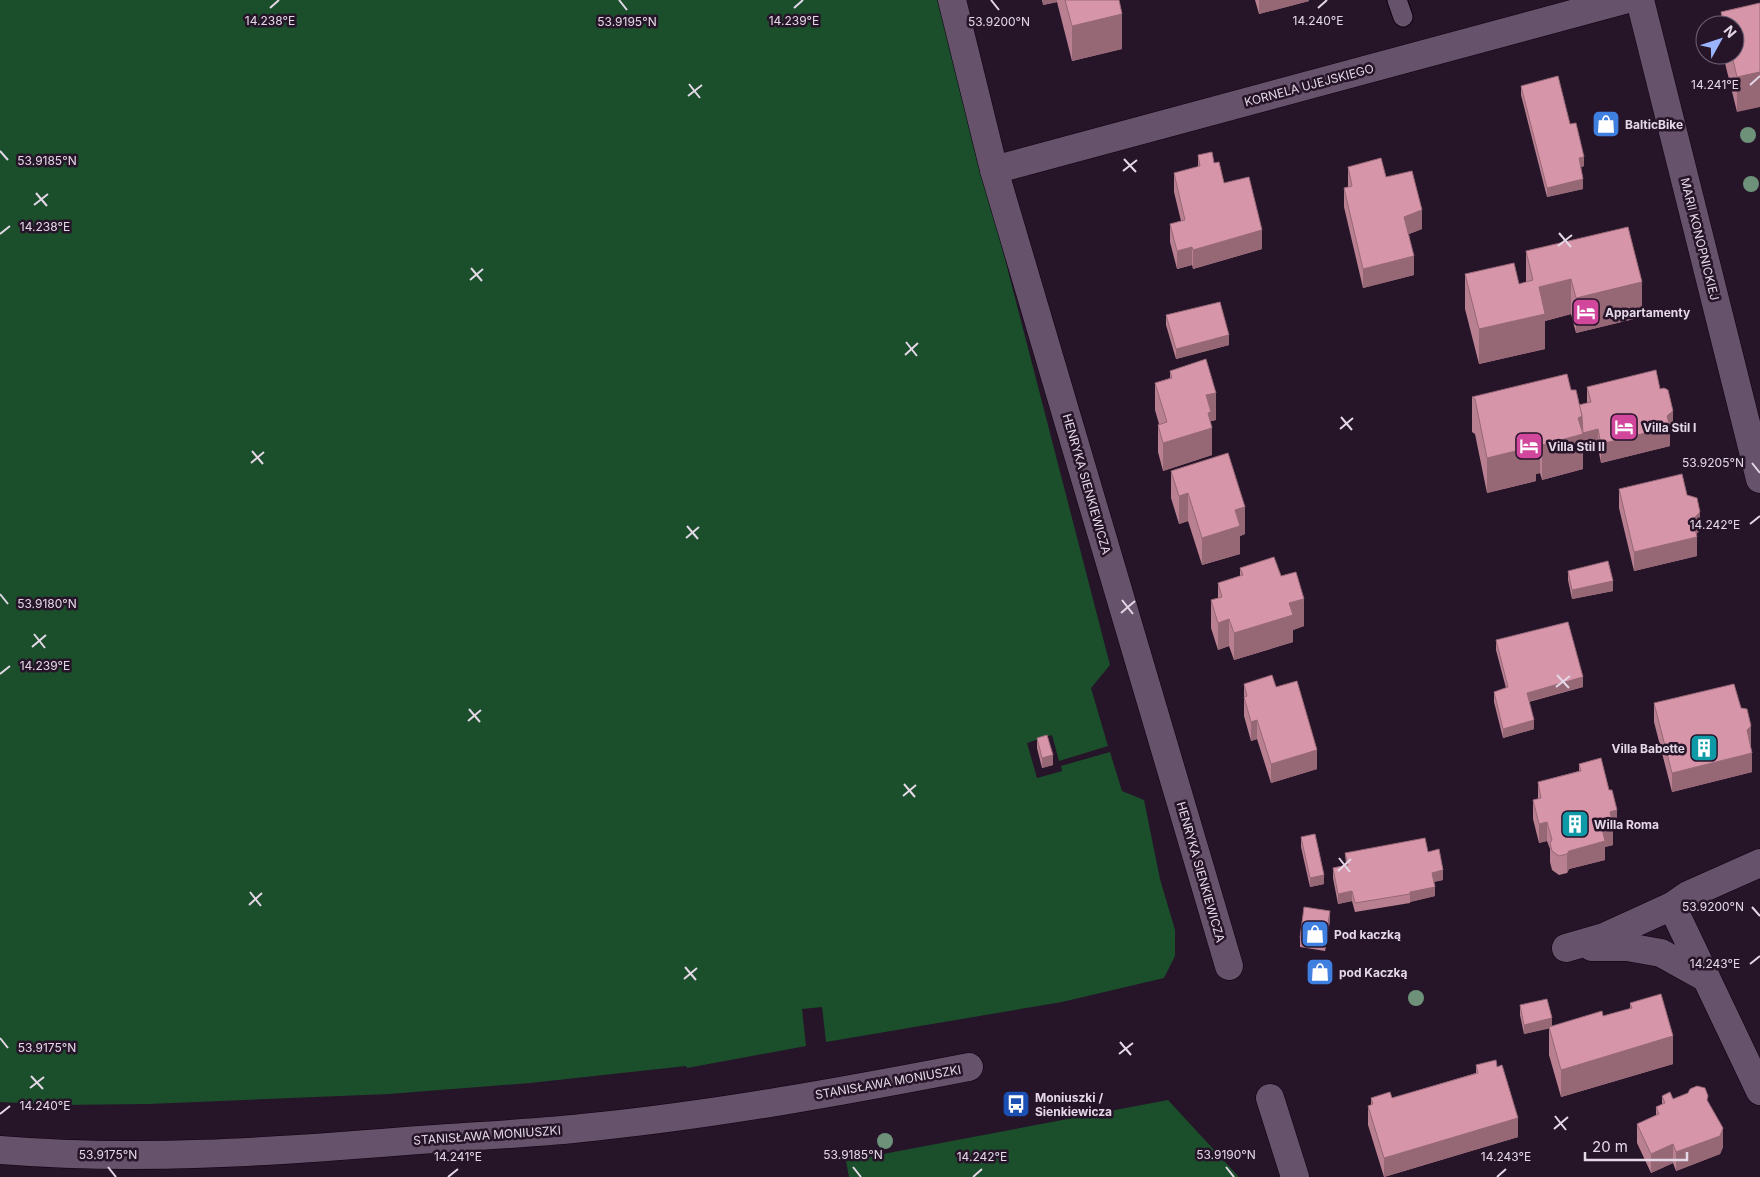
<svg xmlns="http://www.w3.org/2000/svg" width="1760" height="1177" viewBox="0 0 1760 1177" font-family="Inter,sans-serif">
<rect width="100%" height="100%" fill="#261429"/>
<g fill="#1b4e2b">
<polygon points="0,0 938,0 1110,665 1091,688 1108,746 1059,761 1052,735 1027,743 1037,778 1062,771 1061,766 1110,752 1122,791 1144,800 1160,879 1175,930 1175,956 1164,978 1062,1002 826,1042 822,1007 802,1009 806,1046 687,1068 686,1066 530,1083 389,1094 148,1104 60,1105 0,1102"/>
<polygon points="1168,1100 1239,1177 849,1177 846,1161"/>
</g>
<g fill="none" stroke-linecap="round" stroke-linejoin="round">
<defs>
<polyline id="service" points="1397,0 1403,17"/>
<g id="minor">
<polyline points="952,0 994,170 1229,966"/>
<polyline points="1640,0 1760,479"/>
<polyline points="994,170 1624,0"/>
<polyline points="1672,906 1688,895 1760,863"/>
<polyline points="1270,1098 1295,1177"/>
</g>
<g id="tertiary">
<polyline points="1592,947 1627,947 1661,953 1706,978"/>
<polyline points="1566,948 1604,937 1672,906 1760,1091"/>
<path d="M0 1150C135 1161 271 1152 406 1141 468 1136 530 1134 592 1127 719 1114 844 1091 969 1067"/>
</g>
</defs>
<use href="#service" stroke="#0e0211" stroke-width="21"/>
<use href="#minor" stroke="#0e0211" stroke-width="29"/>
<use href="#tertiary" stroke="#0e0211" stroke-width="29"/>
<use href="#service" stroke="#66526b" stroke-width="19"/>
<use href="#minor" stroke="#66526b" stroke-width="28"/>
<use href="#tertiary" stroke="#66526b" stroke-width="28"/>
</g>
<g fill="#6d9179">
<circle cx="1748" cy="135" r="8"/>
<circle cx="1751" cy="184" r="8"/>
<circle cx="1416" cy="998" r="8"/>
<circle cx="885" cy="1141" r="8"/>
</g>
<g fill="#b98091">
<polygon points="1042,0 1119,0 1122,49 1072,61 1057,2 1043,5"/>
<polygon points="1255,0 1309,0 1309,1 1259,14"/>
<polygon points="1760,3 1737,112 1723,55 1735,55 1735,25 1721,25 1721,12"/>
<polygon points="1521,86 1570,124 1584,166 1581,167 1583,189 1547,197 1521,95"/>
<polygon points="1198,155 1214,163 1224,183 1262,249 1193,269 1192,265 1177,269 1170,242 1170,224 1181,221 1174,192 1174,173 1198,167"/>
<polygon points="1348,167 1422,229 1409,234 1414,275 1363,288 1344,207 1344,188 1348,187"/>
<polygon points="1526,251 1642,317 1576,333 1571,314 1545,321 1545,349 1479,364 1465,309 1465,274 1519,284 1526,282"/>
<polygon points="1166,315 1229,345 1176,359 1166,325"/>
<polygon points="1170,371 1216,420 1211,421 1212,455 1163,471 1158,452 1158,425 1159,424 1155,410 1155,383 1170,378"/>
<polygon points="1587,387 1660,389 1673,429 1670,432 1670,446 1601,463 1598,448 1583,451 1583,469 1542,480 1540,473 1536,474 1536,481 1487,493 1475,434 1472,432 1472,397 1571,390 1579,405 1587,403"/>
<polygon points="1171,471 1245,534 1240,536 1240,554 1202,565 1188,521 1179,524 1171,498"/>
<polygon points="1619,489 1687,495 1700,530 1696,534 1697,556 1634,571 1619,508"/>
<polygon points="1240,568 1281,576 1304,626 1293,630 1293,642 1234,660 1229,646 1218,650 1211,628 1211,600 1218,598 1218,583 1240,576"/>
<polygon points="1568,571 1613,591 1572,599 1568,580"/>
<polygon points="1496,640 1583,687 1529,702 1534,729 1503,738 1494,702 1494,692 1506,688 1496,650"/>
<polygon points="1244,684 1276,687 1317,769 1271,783 1257,739 1251,741 1244,716"/>
<polygon points="1654,703 1751,745 1750,746 1752,772 1672,792 1654,722"/>
<polygon points="1037,738 1053,765 1042,768 1037,748"/>
<polygon points="1579,764 1617,829 1613,830 1613,845 1605,847 1605,860 1569,869 1567,873 1559,875 1552,870 1550,862 1550,849 1547,841 1539,843 1533,819 1533,800 1538,799 1538,782 1579,771"/>
<polygon points="1301,837 1324,884 1310,887 1301,847"/>
<polygon points="1428,852 1443,880 1434,882 1435,896 1410,902 1410,903 1355,912 1352,901 1338,904 1333,878 1333,868 1346,865 1345,853"/>
<polygon points="1330,920 1325,951 1300,947 1300,938"/>
<polygon points="1630,1003 1673,1064 1561,1097 1549,1055 1549,1028 1524,1034 1520,1015 1520,1005 1552,1027 1603,1016 1630,1009"/>
<polygon points="1476,1065 1518,1137 1384,1177 1368,1125 1368,1106 1371,1105 1371,1098 1392,1098 1476,1073"/>
<polygon points="1662,1096 1673,1099 1708,1102 1723,1147 1720,1154 1676,1171 1673,1163 1651,1173 1637,1143 1637,1124 1656,1115 1656,1107 1662,1104"/>
</g>
<g fill="#966876">
<polygon points="1043,0 1057,0 1057,2 1043,5"/>
<polygon points="1259,0 1309,0 1309,1 1259,14"/>
<polygon points="1122,14 1122,49 1072,61 1072,26"/>
<polygon points="1760,72 1760,107 1737,112 1737,77"/>
<polygon points="1584,157 1584,166 1579,168 1579,158"/>
<polygon points="1583,179 1583,189 1547,197 1547,188"/>
<polygon points="1422,210 1422,229 1404,236 1404,217"/>
<polygon points="1262,230 1262,249 1193,269 1193,250"/>
<polygon points="1192,247 1192,265 1177,269 1177,251"/>
<polygon points="1414,256 1414,275 1363,288 1363,269"/>
<polygon points="1571,279 1571,314 1545,321 1545,349 1479,364 1479,329 1539,287"/>
<polygon points="1642,282 1642,317 1576,333 1576,298"/>
<polygon points="1229,335 1229,345 1176,359 1176,349"/>
<polygon points="1216,393 1216,420 1211,421 1211,428 1212,428 1212,455 1163,471 1163,443 1206,395"/>
<polygon points="1673,411 1673,429 1670,432 1670,446 1601,463 1601,444 1667,416"/>
<polygon points="1582,416 1582,433 1598,429 1598,448 1583,451 1583,469 1542,480 1542,445 1578,418"/>
<polygon points="1540,438 1540,473 1536,474 1536,481 1487,493 1487,458 1534,440"/>
<polygon points="1188,493 1188,521 1179,524 1179,496"/>
<polygon points="1245,507 1245,534 1240,536 1240,554 1202,565 1202,538 1235,510"/>
<polygon points="1700,512 1700,530 1693,538 1693,519"/>
<polygon points="1697,537 1697,556 1634,571 1634,552"/>
<polygon points="1613,581 1613,591 1572,599 1572,590"/>
<polygon points="1304,599 1304,626 1293,630 1293,642 1234,660 1234,633 1289,603"/>
<polygon points="1229,619 1229,646 1218,650 1218,623"/>
<polygon points="1583,677 1583,687 1527,702 1527,693"/>
<polygon points="1257,720 1257,739 1251,741 1251,722"/>
<polygon points="1534,720 1534,729 1503,738 1503,729"/>
<polygon points="1751,726 1751,745 1747,749 1747,730"/>
<polygon points="1317,750 1317,769 1271,783 1271,764"/>
<polygon points="1752,753 1752,772 1672,792 1672,773"/>
<polygon points="1053,755 1053,765 1042,768 1042,758"/>
<polygon points="1617,810 1617,829 1613,830 1613,845 1605,847 1605,860 1569,869 1567,873 1567,854 1569,851 1602,829 1610,812"/>
<polygon points="1547,822 1547,841 1539,843 1539,824"/>
<polygon points="1443,870 1443,880 1432,882 1432,873"/>
<polygon points="1324,875 1324,884 1310,887 1310,878"/>
<polygon points="1435,887 1435,896 1410,902 1410,892"/>
<polygon points="1352,891 1352,901 1338,904 1338,894"/>
<polygon points="1330,911 1330,920 1325,951 1325,941"/>
<polygon points="1552,1018 1552,1028 1524,1034 1524,1025"/>
<polygon points="1673,1036 1673,1064 1561,1097 1561,1070"/>
<polygon points="1518,1118 1518,1137 1384,1177 1384,1158"/>
<polygon points="1723,1128 1723,1147 1720,1154 1676,1171 1676,1152"/>
<polygon points="1673,1144 1673,1163 1651,1173 1651,1154"/>
</g>
<g fill="#d795a9" stroke="#966876">
<polygon points="1065,0 1119,0 1122,14 1072,26"/>
<polygon points="1760,3 1760,72 1737,77 1732,55 1735,55 1735,25 1724,25 1721,12"/>
<polygon points="1558,76 1570,124 1576,123 1584,157 1579,158 1583,179 1547,188 1521,86"/>
<polygon points="1212,152 1214,163 1219,162 1224,183 1249,177 1262,230 1193,250 1192,247 1177,251 1170,224 1185,220 1174,173 1200,166 1198,155"/>
<polygon points="1381,158 1386,177 1412,171 1422,210 1404,217 1414,256 1363,269 1344,188 1352,186 1348,167"/>
<polygon points="1628,227 1642,282 1576,298 1571,279 1539,287 1545,314 1479,329 1465,274 1514,263 1519,284 1533,280 1526,251"/>
<polygon points="1220,302 1229,335 1176,349 1166,315"/>
<polygon points="1206,359 1216,393 1206,395 1211,412 1208,413 1212,428 1163,443 1158,425 1167,422 1155,383 1172,378 1170,371"/>
<polygon points="1656,370 1660,389 1664,388 1668,390 1673,411 1667,416 1670,427 1601,444 1598,429 1583,433 1582,416 1579,405 1591,402 1587,387"/>
<polygon points="1567,374 1571,390 1576,390 1582,416 1578,418 1583,434 1542,445 1540,438 1534,440 1536,446 1487,458 1475,399 1472,397"/>
<polygon points="1228,453 1245,507 1235,510 1240,526 1202,538 1188,493 1179,496 1171,471"/>
<polygon points="1682,474 1687,495 1697,498 1700,512 1693,519 1697,537 1634,552 1619,489"/>
<polygon points="1274,557 1281,576 1296,572 1304,599 1289,603 1293,615 1234,633 1229,619 1218,623 1211,600 1222,597 1218,583 1243,575 1240,568"/>
<polygon points="1608,561 1613,581 1572,590 1568,571"/>
<polygon points="1568,622 1583,677 1527,693 1534,720 1503,729 1494,692 1508,687 1496,640"/>
<polygon points="1272,675 1276,687 1297,681 1317,750 1271,764 1257,720 1251,722 1244,697 1247,696 1244,684"/>
<polygon points="1734,684 1741,708 1747,709 1751,726 1747,730 1752,753 1672,773 1654,703"/>
<polygon points="1047,735 1053,755 1042,758 1037,738"/>
<polygon points="1601,758 1609,790 1612,790 1617,810 1610,812 1613,826 1602,829 1605,841 1569,851 1567,854 1559,856 1552,851 1550,843 1552,840 1547,822 1539,824 1533,800 1541,798 1538,782 1581,771 1579,764"/>
<polygon points="1315,834 1324,875 1310,878 1301,837"/>
<polygon points="1425,838 1428,852 1439,849 1443,870 1432,873 1435,887 1410,892 1410,894 1355,903 1352,891 1338,894 1333,868 1348,865 1345,853"/>
<polygon points="1304,907 1330,911 1325,941 1300,938"/>
<polygon points="1661,994 1673,1036 1561,1070 1549,1027 1602,1011 1603,1016 1632,1008 1630,1003"/>
<polygon points="1547,999 1552,1018 1524,1025 1520,1005"/>
<polygon points="1496,1060 1497,1067 1502,1065 1518,1118 1384,1158 1368,1106 1373,1104 1371,1098 1390,1092 1392,1098 1478,1073 1476,1065"/>
<polygon points="1697,1086 1705,1088 1708,1096 1707,1100 1723,1128 1720,1136 1676,1152 1673,1144 1651,1154 1637,1124 1659,1114 1656,1107 1665,1103 1662,1096 1670,1092 1673,1099 1688,1093 1690,1089"/>
</g>
<path fill="none" stroke="#e4d8e7" stroke-width="2" d="M619 0 627 10M991 0 999 10M270 8 279 0M794 8 803 0M1318 8 1327 0M689 84 700 98M1750 85 1760 76M688 96 702 85M0 151 8 160M1124 159 1136 172M1123 171 1137 160M36 193 47 206M34 205 48 194M1559 233 1571 247M0 234 10 226M1558 246 1572 235M471 268 482 281M470 280 483 269M906 342 917 356M905 355 918 343M1341 417 1352 430M1340 429 1353 418M252 451 263 464M251 463 264 452M1752 463 1760 473M1750 524 1760 516M687 526 698 539M686 538 699 527M0 594 8 604M1122 600 1133 614M1121 613 1135 601M34 634 45 648M32 647 46 635M0 674 10 666M1557 675 1569 688M1556 687 1570 676M469 709 480 722M468 721 481 710M904 784 915 797M903 796 916 785M1339 858 1350 872M1338 871 1351 859M250 892 261 906M249 905 262 893M1752 907 1760 916M1750 964 1760 956M685 967 696 980M684 979 697 968M0 1038 8 1048M1120 1042 1131 1055M1119 1054 1133 1043M31 1076 43 1089M30 1088 44 1077M0 1114 10 1106M1555 1116 1566 1130M1554 1129 1568 1117M108 1167 116 1177M853 1167 861 1177M1226 1167 1234 1177M448 1177 458 1169M973 1177 982 1169M1497 1177 1506 1169"/>
<defs>
<symbol id="shop-square" viewBox="-11 -11 22 22"><rect x="-9" y="-9" width="18" height="18" rx="4" fill="#3f7fe0" stroke="#261429"/><path d="M-5-2.5h2.3a2.7 3.5 0 0 1 5.4 0H5L5.5 6h-11ZM-1.5-2.5h3a1.5 2.3 0 0 0-3 0Z" fill="#fff"/></symbol>
<symbol id="hotel-square" viewBox="-11 -11 22 22"><rect x="-9" y="-9" width="18" height="18" rx="4" fill="#d1479c" stroke="#261429"/><path d="M-6-4.5h1.5V1H6V5H4.5V3h-9V5H-6ZM-4 0a1.8 1.8 0 1 1 3.6 0ZM.5 0V-2.5h3Q6-2.5 6 0Z" fill="#fff"/></symbol>
<symbol id="building-square" viewBox="-11 -11 22 22"><rect x="-9" y="-9" width="18" height="18" rx="4" fill="#0f9aa8" stroke="#261429"/><path d="M-4-6H4V6H1V3H-1V6H-4ZM-2.5-4.3h1.7v1.8h-1.7ZM.8-4.3h1.7v1.8H.8ZM-2.5-1h1.7V.8h-1.7ZM.8-1h1.7V.8H.8Z" fill="#fff"/></symbol>
<symbol id="bus-square" viewBox="-11 -11 22 22"><rect x="-9" y="-9" width="18" height="18" rx="4" fill="#1a4fb4" stroke="#261429"/><path d="M-5-6H5V4H4V6H2V4H-2V6H-4V4H-5ZM-3.5-4V0h7V-4ZM-3.5 1.2v1.5H-2V1.2ZM2 1.2v1.5H3.5V1.2Z" fill="#fff"/></symbol>
</defs>
<g fill-rule="evenodd">
<use href="#shop-square" x="1590" y="108" width="32" height="32"/>
<use href="#hotel-square" x="1570" y="296" width="32" height="32"/>
<use href="#hotel-square" x="1608" y="411" width="32" height="32"/>
<use href="#hotel-square" x="1513" y="430" width="32" height="32"/>
<use href="#building-square" x="1688" y="732" width="32" height="32"/>
<use href="#building-square" x="1559" y="808" width="32" height="32"/>
<use href="#shop-square" x="1299" y="918" width="32" height="32"/>
<use href="#shop-square" x="1304" y="956" width="32" height="32"/>
<use href="#bus-square" x="1000" y="1088" width="32" height="32"/>
</g>
<g text-anchor="middle" dominant-baseline="central" stroke-width="5" stroke-linejoin="round" paint-order="stroke">
<g font-size="12" fill="#e4d8e7" stroke="#261429">
<text transform="translate(1309 85) rotate(-15)">KORNELA UJEJSKIEGO</text>
<text transform="translate(1700 239) rotate(76)">MARII KONOPNICKIEJ</text>
<text transform="translate(1087 484) rotate(74)">HENRYKA SIENKIEWICZA</text>
<text transform="translate(1201 872) rotate(74)">HENRYKA SIENKIEWICZA</text>
<text transform="translate(888 1082) rotate(-10)">STANISŁAWA MONIUSZKI</text>
<text transform="translate(487 1135) rotate(-4)">STANISŁAWA MONIUSZKI</text>
</g>
<g font-size="12" font-weight="bold" fill="#e4d8e7" stroke="#261429" text-anchor="start">
<text x="1625" y="124">BalticBike</text>
<text x="1605" y="312">Appartamenty</text>
<text x="1643" y="427">Villa Stil I</text>
<text x="1548" y="446">Villa Stil II</text>
<text x="1685" y="748" text-anchor="end">Villa Babette</text>
<text x="1594" y="824">Willa Roma</text>
<text x="1334" y="934">Pod kaczką</text>
<text x="1339" y="972">pod Kaczką</text>
<text x="1035" y="1097">Moniuszki /<tspan x="1035" dy="14">Sienkiewicza</tspan></text>
</g>
</g>
<g font-size="12" text-anchor="middle" fill="#e4d8e7" stroke="#261429" stroke-width="5" stroke-linejoin="round" paint-order="stroke">
<text x="270" y="25">14.238°E</text>
<text x="794" y="25">14.239°E</text>
<text x="1318" y="25">14.240°E</text>
<text x="627" y="26">53.9195°N</text>
<text x="999" y="26">53.9200°N</text>
<text x="1715" y="89">14.241°E</text>
<text x="47" y="165">53.9185°N</text>
<text x="45" y="231">14.238°E</text>
<text x="1713" y="467">53.9205°N</text>
<text x="1715" y="529">14.242°E</text>
<text x="47" y="608">53.9180°N</text>
<text x="45" y="670">14.239°E</text>
<text x="1713" y="911">53.9200°N</text>
<text x="1715" y="968">14.243°E</text>
<text x="47" y="1052">53.9175°N</text>
<text x="45" y="1110">14.240°E</text>
<text x="108" y="1159">53.9175°N</text>
<text x="853" y="1159">53.9185°N</text>
<text x="1226" y="1159">53.9190°N</text>
<text x="458" y="1161">14.241°E</text>
<text x="982" y="1161">14.242°E</text>
<text x="1506" y="1161">14.243°E</text>
</g>
<g transform="translate(1720 40) rotate(50)"><circle r="24" fill="#261429" stroke="#726275"/>
<path d="M0-4L9 19L0 12L-9 19Z" fill="#9ab5fd"/>
<text y="-8" font-size="14" font-weight="bold" text-anchor="middle" fill="#e4d8e7">N</text>
</g>
<path d="M1585 1152v8h102v-8" fill="none" stroke="#e4d8e7" stroke-width="2.5"/>
<text x="1592" y="1152" font-size="15" fill="#e4d8e7" stroke="#261429" stroke-width="4" paint-order="stroke">20 m</text>
</svg>
